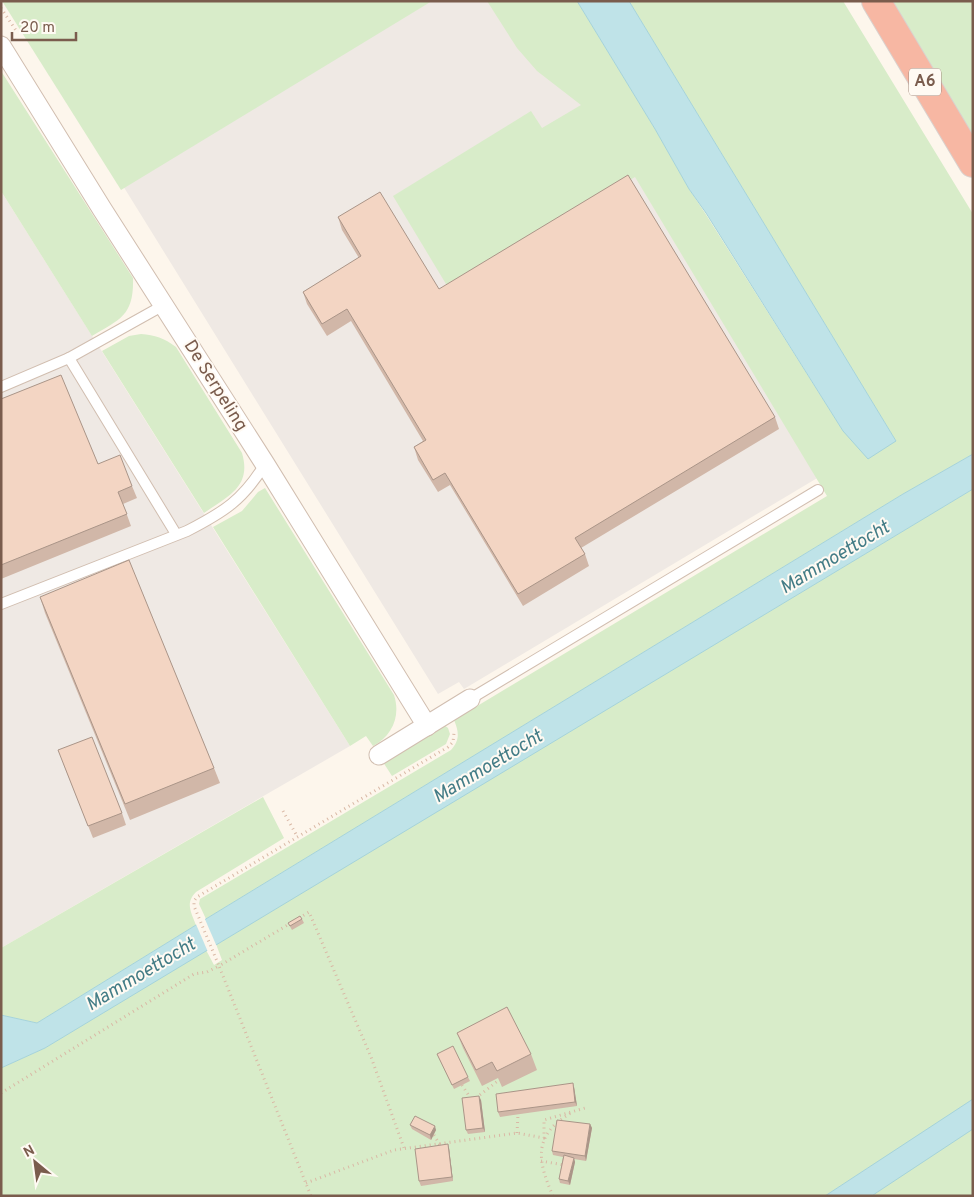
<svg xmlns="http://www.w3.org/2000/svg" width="974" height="1197" viewBox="0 0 974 1197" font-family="Overpass,sans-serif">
<rect width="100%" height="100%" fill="#fdf6ec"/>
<g fill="#efe9e4">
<polygon points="419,1 514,1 626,129 829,471 464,689 459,682 438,694 120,181"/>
<polygon points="1,191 350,746 1,948"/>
</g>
<g fill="#d8ecc9">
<polygon points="2,1 432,1 121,190"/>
<path d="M487 1H577L655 129 689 189 705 213 843 431 896 441 629 1H843L973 214V454L903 494 206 919 199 904 200 899 451 750C460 740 459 732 454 720L827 496 635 177 449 289 393 196 531 111 542 128 581 105 537 71 517 48Z"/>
<polygon points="887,1 973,1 973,140"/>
<path d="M1 71 133 278C134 315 121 319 92 336L1 191Z"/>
<path d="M141 334C155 335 164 338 176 347L242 453C252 487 228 496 204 513L102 351 129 336Z"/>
<path d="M265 488 394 695C401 716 392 736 373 746L366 736 350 746 213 527 242 511 258 492Z"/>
<polygon points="973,489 973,1196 872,1196 885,1187 871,1166 825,1196 1,1196 1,1068 45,1048 206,950 214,965 222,960 216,944"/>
<polygon points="444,725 448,728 450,734 446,744 392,776 383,762"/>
<path d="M263 797 284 838 196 892C185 903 191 912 196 925L37 1023 1 1015V948Z"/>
</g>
<g fill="#bfe3e8" stroke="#a5d3da">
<polygon points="577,1 629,1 896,441 868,459 843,431 706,213 689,189 655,129"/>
<polygon points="973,454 973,489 45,1048 1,1068 1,1015 37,1023 196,925 903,494"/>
<polygon points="973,1099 973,1129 876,1193 872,1196 825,1196"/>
</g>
<polygon fill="#fdf6ec" points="204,917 217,947 208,952 195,922"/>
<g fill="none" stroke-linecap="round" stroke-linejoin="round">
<defs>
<g id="lane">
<polyline points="69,358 176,534"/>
<polyline points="1,387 69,358 164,305"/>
<path d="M1 604 187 531C224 512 243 500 265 464"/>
<polyline points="470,699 818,490"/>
</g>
<g id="street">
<polyline points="1,46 102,209 265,464 427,726"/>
<polyline points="379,755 470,699"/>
</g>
<polyline id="highway" points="876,1 973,163"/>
</defs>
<use href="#lane" stroke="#d1beb0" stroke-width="12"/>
<use href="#street" stroke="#d1beb0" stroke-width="21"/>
<use href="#highway" stroke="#dad1cd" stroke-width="30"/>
<g stroke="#d9b8a5" stroke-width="3" stroke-dasharray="1 4" stroke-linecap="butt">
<polyline points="1,8 17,32"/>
<polyline points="283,811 297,836"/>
<polyline points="299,918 309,912 371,1057 404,1148"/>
<polyline points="291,923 219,966 311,1196"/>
<polyline points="462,1085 471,1099"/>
<polyline points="1,1093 194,974 207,972 219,966 194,906 194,901 197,897 448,747 453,742 454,733"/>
<polyline points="476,1098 499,1080"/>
<polyline points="517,1133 518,1114"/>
<polyline points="434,1135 440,1145"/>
<polyline points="541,1161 564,1165"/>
<polyline points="306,1183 394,1150 517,1133 544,1138 544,1120 585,1108"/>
<path d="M553 1196C537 1160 533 1135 571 1113"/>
</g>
<use href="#lane" stroke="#fff" stroke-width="10"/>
<use href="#street" stroke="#fff" stroke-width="19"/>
<use href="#highway" stroke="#f7b7a3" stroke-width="28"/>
</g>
<g fill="#d1b7a8">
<polygon points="338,217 439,289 775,417 779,429 581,548 585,554 589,566 523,606 450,485 438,492 418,460 414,447 423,441 351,321 327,336 307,304 303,292 359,258 342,230"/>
<polygon points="1,399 98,464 132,486 137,498 123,504 131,526 1,579"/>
<polygon points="40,597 214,768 220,783 130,820 45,613"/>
<polygon points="63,763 122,813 126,825 93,838"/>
<polygon points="302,919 304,923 292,930 288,923"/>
<polygon points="457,1033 531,1054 537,1070 502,1087 498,1078 482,1086 463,1048"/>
<polygon points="437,1054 468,1077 470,1081 454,1089"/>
<polygon points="574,1087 577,1106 500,1117 498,1112"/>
<polygon points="481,1100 485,1132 468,1134 466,1130"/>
<polygon points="590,1124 592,1128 586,1161 574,1159 575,1162 570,1185 560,1183 559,1179 563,1157 553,1155 552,1151"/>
<polygon points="410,1125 436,1130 431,1140 412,1129"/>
<polygon points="449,1148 453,1181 421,1186 419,1181"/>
</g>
<g fill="#aa9588">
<polygon points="573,1083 574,1087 577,1106 575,1102"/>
<polygon points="479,1096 481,1100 485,1132 483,1128"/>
<polygon points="590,1124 592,1128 586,1161 585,1156"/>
<polygon points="435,1126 436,1130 431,1140 430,1135"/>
<polygon points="448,1144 449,1148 453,1181 452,1177"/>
<polygon points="574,1158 575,1162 570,1185 568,1181"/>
</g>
<g fill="#f3d5c3" stroke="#aa9588">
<polygon points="628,175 775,417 575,538 585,554 518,594 445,473 433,480 414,447 426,440 347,309 322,324 303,292 361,256 338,217 380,192 439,289"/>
<polygon points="61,375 98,464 120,455 132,486 118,492 127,514 1,565 1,399"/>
<polygon points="129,560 214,768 125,804 40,597"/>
<polygon points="92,737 122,813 88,826 58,750"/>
<polygon points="300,916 302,919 290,926 288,923"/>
<polygon points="507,1007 531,1054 497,1071 492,1062 476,1070 457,1033"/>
<polygon points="453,1046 468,1077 452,1085 437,1054"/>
<polygon points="573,1083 575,1102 498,1112 496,1094"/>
<polygon points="479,1096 483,1128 466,1130 462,1098"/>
<polygon points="415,1116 435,1126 430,1135 410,1125"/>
<polygon points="557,1120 590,1124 585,1156 552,1151"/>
<polygon points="448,1144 452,1177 419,1181 415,1149"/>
<polygon points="564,1155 574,1158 568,1181 559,1179"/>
</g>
<g text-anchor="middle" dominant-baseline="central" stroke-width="4" stroke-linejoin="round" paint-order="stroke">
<rect fill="#fffaf3" stroke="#a28b7f" stroke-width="1" x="909" y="68.5" width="32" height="27" rx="4"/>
<g font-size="16" font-weight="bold" fill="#7a5c4d">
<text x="925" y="82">A6</text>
</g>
<g font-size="18" fill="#7a5c4d" stroke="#fffaf3">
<text transform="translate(215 386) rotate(58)">De Serpeling</text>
</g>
<g font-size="19" font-style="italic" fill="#437c86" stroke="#fffaf3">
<text transform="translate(835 558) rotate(-31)">Mammoettocht</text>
<text transform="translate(488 767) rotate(-31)">Mammoettocht</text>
<text transform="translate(141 975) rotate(-31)">Mammoettocht</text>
</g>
</g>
<rect width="974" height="1197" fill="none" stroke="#7a5c4d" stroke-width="5"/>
<g transform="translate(35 1162) rotate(331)" stroke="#fffaf3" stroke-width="4" paint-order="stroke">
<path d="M0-4L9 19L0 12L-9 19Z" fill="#7a5c4d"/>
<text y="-8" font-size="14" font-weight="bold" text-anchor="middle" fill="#7a5c4d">N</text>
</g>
<path d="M12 32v8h64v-8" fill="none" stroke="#7a5c4d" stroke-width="2.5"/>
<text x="20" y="32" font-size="15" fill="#7a5c4d" stroke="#fffaf3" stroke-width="4" paint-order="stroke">20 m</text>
</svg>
